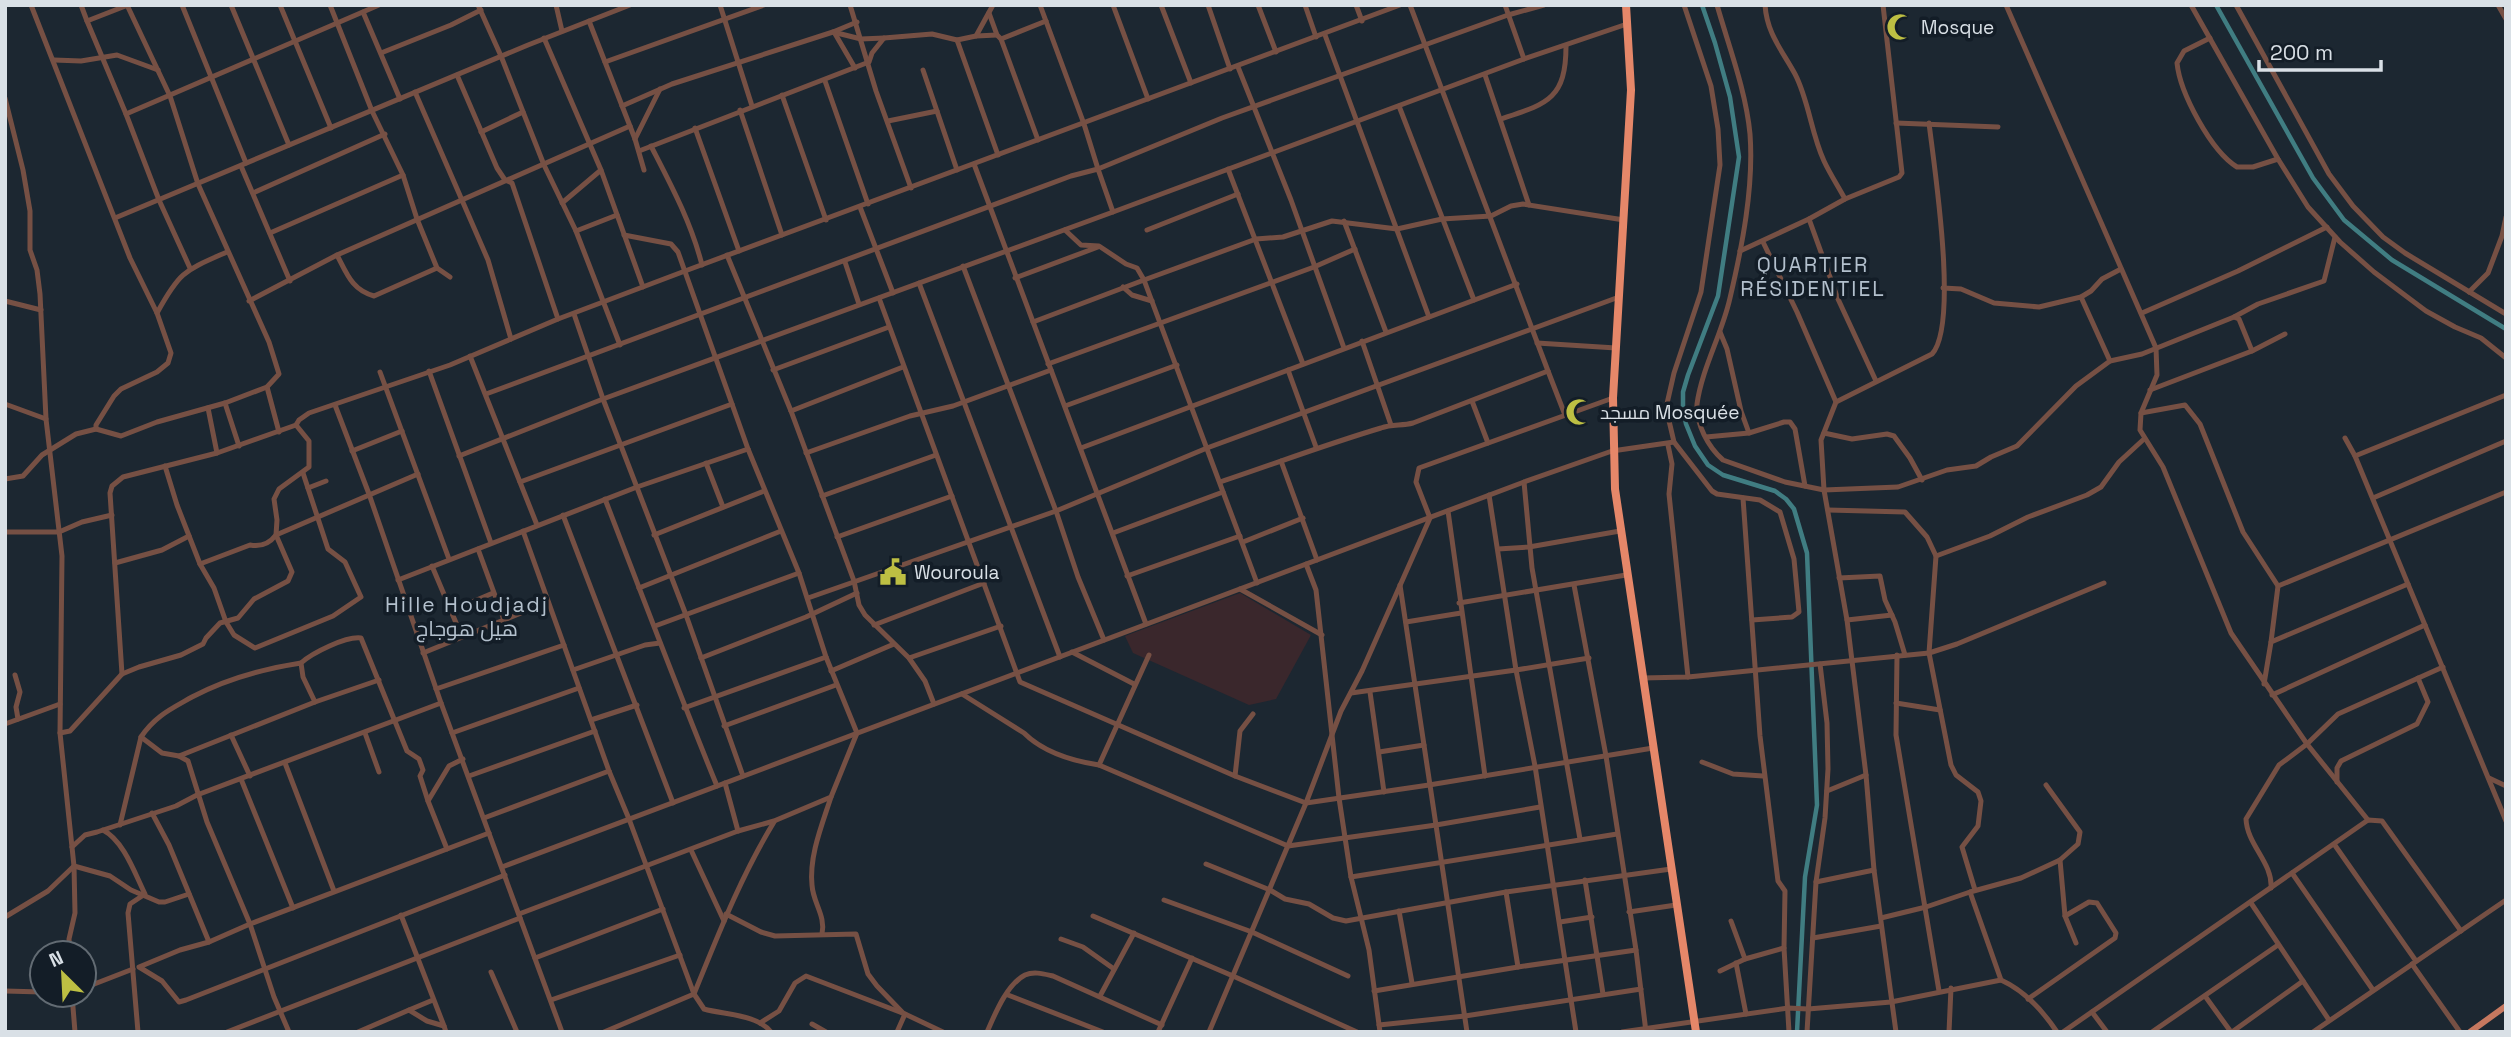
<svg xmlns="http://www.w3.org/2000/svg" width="2511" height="1037" viewBox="0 0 2511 1037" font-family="'Space Grotesk',Cairo,sans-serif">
<rect width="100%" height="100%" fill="#1c2731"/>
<polygon fill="#3a272c" points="1240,593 1311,635 1276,699 1249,705 1133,653 1125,636"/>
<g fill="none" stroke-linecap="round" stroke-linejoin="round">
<g stroke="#407d82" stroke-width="4.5">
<polyline points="1702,5 1715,43 1730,97 1739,157 1718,296 1688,375 1683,392 1683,407 1686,424 1695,446 1708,465 1723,475 1775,491 1786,499 1794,509 1807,553 1817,805 1805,877 1797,1032"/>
<polyline points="2216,5 2313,178 2344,220 2392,260 2506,329"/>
</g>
<g stroke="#765044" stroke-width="5">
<polyline points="31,5 130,258 157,313 171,353 168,363 157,372 121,389 114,396 96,425 96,429"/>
<polyline points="81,5 87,21"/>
<polyline points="127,5 170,96 198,184 269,342 279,374 267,387 279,432"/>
<polyline points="182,5 246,163"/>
<polyline points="231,5 289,145"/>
<polyline points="280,5 331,128"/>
<polyline points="330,5 372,111 403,175 417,219 437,268 450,277"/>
<polyline points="478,5 501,56 544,165 576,231 620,345"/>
<polyline points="556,5 562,31"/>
<polyline points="720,5 752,106"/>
<polyline points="850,5 876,91 911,188"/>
<polyline points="1040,5 1084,124 1098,169 1222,118 1508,15 1544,5"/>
<polyline points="1113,5 1148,99"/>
<polyline points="1161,5 1191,83"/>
<polyline points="1208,5 1230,69"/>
<polyline points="1258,5 1276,52"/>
<polyline points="1305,5 1316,37"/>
<polyline points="1356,5 1362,21"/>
<polyline points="1505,5 1524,59"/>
<polyline points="1684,5 1711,86 1718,129 1720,165 1701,292 1674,373 1666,408 1674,442 1712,491 1717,494 1760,500 1780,512 1794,559 1799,612 1792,617 1752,620"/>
<path d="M1717 5C1729 47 1746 91 1750 134 1754 187 1742 247 1730 298 1722 334 1702 368 1697 404 1696 424 1708 447 1723 460L1785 482 1824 490 1898 487 1947 470 1976 466 1991 457 2017 446 2076 386 2110 361 2142 354 2234 317 2239 319 2252 351"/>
<path d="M1765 5C1767 34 1782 50 1795 74 1809 101 1811 133 1824 161 1830 174 1838 186 1845 199"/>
<polyline points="2006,5 2156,348 2157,375 2141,413 2140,430 2163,467 2231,633 2307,744 2368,820"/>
<polyline points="2191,5 2278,159 2308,207 2340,242 2374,272 2426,311 2455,327 2481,338 2506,358"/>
<polyline points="2236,5 2329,174 2353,206 2383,237 2405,253 2506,314"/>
<polyline points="2498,5 2506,19"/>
<polyline points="363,12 400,99"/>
<polyline points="989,13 997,35 1001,39 1038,140"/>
<polyline points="589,21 635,139 644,170"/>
<polyline points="833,32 861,39 884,38"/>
<polyline points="834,32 855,68"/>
<polyline points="1325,35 1429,317"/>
<polyline points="976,36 997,35"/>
<polyline points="544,38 601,170 643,287"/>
<path d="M2210 38 2184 51 2177 63C2180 93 2211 151 2237 167H2253L2278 159"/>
<polyline points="1001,39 1046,21"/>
<polyline points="957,40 998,155"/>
<polyline points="381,53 451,25 481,10"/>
<polyline points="54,60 81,61 117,55 158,70"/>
<polyline points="605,62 764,5"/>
<polyline points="1238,67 1291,200 1344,348"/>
<polyline points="923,70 957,170"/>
<polyline points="457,75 497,168 505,180 512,183 558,319"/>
<polyline points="1485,75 1529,205"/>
<polyline points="825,81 868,204"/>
<polyline points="415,92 488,260 511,339"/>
<polyline points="782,95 826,220"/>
<polyline points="5,98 23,170 30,211 30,250 37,270 40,294 46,419 62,556 60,733 74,866 75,913 69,939 70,953"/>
<polyline points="622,106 672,84 833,32 857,22"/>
<polyline points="1399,106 1474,300"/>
<polyline points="740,110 782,235"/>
<polyline points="126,114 87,21 128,5"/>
<path d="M1501 119C1546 104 1566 100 1566 46"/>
<polyline points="888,121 937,111"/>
<polyline points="1896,123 1998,127"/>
<polyline points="695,128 739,251"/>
<polyline points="481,132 523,112"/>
<polyline points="635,139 660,89"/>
<path d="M651 146C671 185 691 222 702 265"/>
<polyline points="639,151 869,62 872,53 884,38 932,34 957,40 976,36 993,5"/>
<polyline points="974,164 1146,624"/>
<polyline points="241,166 290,281"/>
<polyline points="1228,169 1303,364"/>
<polyline points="253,193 385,134"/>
<polyline points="562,203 601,170"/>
<polyline points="860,207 893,293"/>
<polyline points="115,218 528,45 630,5"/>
<polyline points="1344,221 1386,332"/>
<polyline points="1065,230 1081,245 1099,246 1126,264 1137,268 1144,280 1256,239 1283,237 1332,221 1397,229 1442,219 1491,216 1511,206 1523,204 1624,220"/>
<polyline points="1147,230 1238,194"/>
<polyline points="576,231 617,215"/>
<polyline points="270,233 403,175"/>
<polyline points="1763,242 1797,312 1836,402"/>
<polyline points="1740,251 1809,219"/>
<path d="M337 255C347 274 352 290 374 296L437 268"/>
<polyline points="727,255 791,411 854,581 859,605 865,615 909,658 925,681 934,704"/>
<polyline points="845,262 859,304"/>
<polyline points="963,266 1056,511 1078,577 1104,640"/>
<polyline points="190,268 159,200 126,114 379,5"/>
<polyline points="1015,278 1098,247"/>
<polyline points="919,283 1060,657"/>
<polyline points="1123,287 1132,295 1152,301"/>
<polyline points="1943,288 1961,289 1994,303 2039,307 2081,297 2091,291 2102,279 2121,269"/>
<polyline points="2469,292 2488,273 2502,236 2506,217"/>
<polyline points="2081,297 2110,361"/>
<polyline points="879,298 1020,682 1235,776 1306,803 1429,785 1653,748"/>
<polyline points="5,301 41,310"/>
<polyline points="249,301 337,255 630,126"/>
<path d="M157 313C180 271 184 271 227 252"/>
<polyline points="2142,313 2238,271 2327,227"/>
<polyline points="574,314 603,399 686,615 743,776"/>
<polyline points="2234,317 2258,304 2324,281 2335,237"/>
<polyline points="1033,322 1144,280 1257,583"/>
<polyline points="1720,332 1727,349 1741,411 1749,433"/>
<polyline points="1362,341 1391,425"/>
<polyline points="1537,343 1616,348"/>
<polyline points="470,356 537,525"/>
<polyline points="1048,364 1314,267 1355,249"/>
<polyline points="773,370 889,327"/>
<polyline points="1288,370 1316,447"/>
<polyline points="429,371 491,543"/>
<polyline points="1548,371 1565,415"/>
<polyline points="380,372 449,559"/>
<polyline points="1876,381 1838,299 1809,219 1845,199 1899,177 1902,173 1883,5"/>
<polyline points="2150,390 2252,351 2285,334"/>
<polyline points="486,394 1071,176 1098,169 1113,212 1524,59 1627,24"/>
<polyline points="1472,401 1488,443"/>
<polyline points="225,403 239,446"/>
<polyline points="5,404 46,419"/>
<polyline points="335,405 369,494 441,703 562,1032"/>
<polyline points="1065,406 1177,365"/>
<polyline points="208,408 217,453"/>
<polyline points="791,411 903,367"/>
<polyline points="2141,413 2185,405 2200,424 2243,532 2278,586 2271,642"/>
<polyline points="1824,433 1852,439 1887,434 1894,436 1910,458 1922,480"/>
<polyline points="1706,437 1749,433 1784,422 1790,422 1795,429 1805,486"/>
<polyline points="2345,438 2355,456 2506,821"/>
<polyline points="1668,445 1672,464 1669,494 1688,677"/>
<polyline points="1081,448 1517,284"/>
<polyline points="352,451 402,431"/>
<polyline points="806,453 910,416 953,406 1051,370"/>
<polyline points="459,456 603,399 1113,212"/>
<polyline points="2355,456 2506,395"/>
<polyline points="1281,461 1317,560"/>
<polyline points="706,463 723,507"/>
<polyline points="165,466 177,505 200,564 214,588 226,622 234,635 255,648 333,616 361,597 345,562 328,549 303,473"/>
<polyline points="5,479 23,476 42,455 76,434 96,429 121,436 157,422 225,403 267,387"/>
<polyline points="520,482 732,404"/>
<path d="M1220 482C1274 464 1327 444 1381 428 1392 424 1402 426 1413 423L1548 371 1410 5"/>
<polyline points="1524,482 1532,568 1580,839"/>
<polyline points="308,488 326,481"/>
<polyline points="1489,495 1516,670 1535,766 1576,1032"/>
<polyline points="822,496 936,455"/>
<polyline points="1743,498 1760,736 1778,881 1785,891 1784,948 1789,1032"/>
<polyline points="2373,498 2506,441"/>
<path d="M605 499C642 595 678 691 717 786"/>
<polyline points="1828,510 1905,512 1927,537 1936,556 1929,653 1951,765 1956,775 1978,792 1981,801 1978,826 1962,847 1975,890"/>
<polyline points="1448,511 1485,776"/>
<polyline points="563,515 673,803"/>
<path d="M523 531 609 771 629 819 694 994 704 1009C725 1015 757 1014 771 1032"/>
<polyline points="5,532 59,532 82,522 112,515"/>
<polyline points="1113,533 1223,492"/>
<polyline points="654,535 764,491"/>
<polyline points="837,537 952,496"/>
<polyline points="1243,542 1303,518"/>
<polyline points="478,549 504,620"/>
<polyline points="1498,549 1529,547 1620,531"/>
<polyline points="1936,556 1990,536 2028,517 2087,495 2101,487 2119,462 2144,439"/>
<polyline points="115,563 162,550 189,536"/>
<path d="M200 564 250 545C260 547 269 544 276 535L418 474"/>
<polyline points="1306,564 1316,590 1339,798 1351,877 1369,950 1380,1032"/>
<polyline points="432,566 462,637"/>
<polyline points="1127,576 1240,536"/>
<polyline points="1839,578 1880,576 1885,600 1895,622 1905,655"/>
<polyline points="398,580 637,487 748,449"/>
<polyline points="1400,585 1467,1032"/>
<polyline points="1574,585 1606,756 1636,950 1646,1032"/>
<polyline points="2278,586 2506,492"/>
<polyline points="639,588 781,531"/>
<polyline points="1240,589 1322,635"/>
<polyline points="808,598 1056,511 1207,448 1619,297"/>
<polyline points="1459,603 1626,575"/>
<polyline points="451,611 493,593"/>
<polyline points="1847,620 1892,615"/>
<polyline points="1406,622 1461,613"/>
<polyline points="874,625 984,583"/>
<polyline points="655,626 799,573"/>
<polyline points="1072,652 1134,684"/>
<polyline points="423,653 548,602"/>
<polyline points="1897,655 1896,735 1939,991"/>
<polyline points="701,658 806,617 857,593"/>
<polyline points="909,658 1001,626"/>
<polyline points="573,670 645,645 660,643"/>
<polyline points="831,671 894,644"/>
<polyline points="122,674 110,493 112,486 123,477 217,453 296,425 299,420 309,413 450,365 558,319 685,271 1400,5"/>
<polyline points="15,675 20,692 16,707 18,719"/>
<polyline points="1642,678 1688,677 1929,653 1957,644 2104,583"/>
<polyline points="2264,684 2271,642 2408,584"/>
<polyline points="436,689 564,645"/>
<polyline points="1370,692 1384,792"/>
<polyline points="1351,693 1516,670 1589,658"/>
<path d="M962 694 1024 733C1043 752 1073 761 1099 765L1288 846 1436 825 1540 807"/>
<polyline points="2272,695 2425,625"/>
<path d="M315 702 303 677 301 663C312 653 346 636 361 638L407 751 419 759 423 770 420 776 428 801"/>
<polyline points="1896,703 1940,710"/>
<polyline points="684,708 826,657"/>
<polyline points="591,720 637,705"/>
<polyline points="5,724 60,704"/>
<polyline points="724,726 836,685"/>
<polyline points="60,733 70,731 122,674 139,667 181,655 203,644 206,638 220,623 238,618 254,599 288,581 292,572 276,535 277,520 274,499 279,489 309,467 309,441 296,425"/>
<polyline points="365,733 379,772"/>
<polyline points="452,733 579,688"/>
<polyline points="231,735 250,776"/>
<polyline points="141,737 162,753 179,756 188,761 207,822 250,924 274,997 289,1032"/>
<polyline points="1379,752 1424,745"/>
<polyline points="179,756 315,702 379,680"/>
<polyline points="1702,762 1733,774 1763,776"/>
<polyline points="285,763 334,891"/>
<polyline points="1099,765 1149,655"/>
<polyline points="469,776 595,731"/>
<polyline points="1235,776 1240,731 1253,714"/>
<polyline points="2489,778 2506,786"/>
<polyline points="241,779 293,908"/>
<polyline points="2337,782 2337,768 2341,761 2417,724 2428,702 2418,678"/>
<polyline points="725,783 738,831"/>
<polyline points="1827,791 1866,775"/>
<polyline points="152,813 169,845 209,942"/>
<polyline points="484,818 609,771"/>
<path d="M120 825 141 737C155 716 171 709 192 697 226 679 262 669 301 663"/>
<path d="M103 830C124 841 135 874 145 894L130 904 128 913 138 1032"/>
<polyline points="489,833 250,924 209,942 180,950 139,967 162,981 179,1002 186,1000 505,875"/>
<polyline points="2334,844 2416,961"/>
<polyline points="72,847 85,835 97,832 176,806 197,795 441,703"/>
<polyline points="447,849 428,801 449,766 463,759"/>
<polyline points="691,850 724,921"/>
<polyline points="2060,860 2065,916 2076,943"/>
<polyline points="1206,864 1270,890 1285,899 1309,904 1333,918 1346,921 1506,892 1671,869"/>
<polyline points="502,867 1524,482 1612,451 1674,442"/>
<polyline points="2292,873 2373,990"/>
<polyline points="1351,877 1617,834"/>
<polyline points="1585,880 1603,994"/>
<polyline points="1816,882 1874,870"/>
<path d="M2271 888C2273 863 2247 845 2246 819L2279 765 2307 744 2338 714 2443 667"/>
<polyline points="1506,892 1518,967"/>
<path d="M1970 892 2001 980C2023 990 2043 1011 2057 1032"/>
<polyline points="1164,900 1252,932 1348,976"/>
<polyline points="2251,903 2329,1020"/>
<polyline points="1399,911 1412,983"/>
<polyline points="1629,912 1676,905"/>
<polyline points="519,914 738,831 774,821 831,797 857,733 826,657 799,573 748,449 678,252 671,244 624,235"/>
<polyline points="726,914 761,932 775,936 856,934 868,974 877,986 903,1013"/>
<polyline points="401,915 444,1026"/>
<polyline points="1093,916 1233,976 1357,1032"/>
<polyline points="5,917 48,891 74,866 110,876 131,890 159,902 165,902 189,894"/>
<polyline points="1881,918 1926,907 1970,892 2021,878 2060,860 2078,844 2080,832 2046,785"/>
<polyline points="1731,921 1745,959"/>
<polyline points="1560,922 1592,917"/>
<path d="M822 934C826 916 813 903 812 885 809 856 822 825 831 797"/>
<polyline points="1813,938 1881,926"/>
<polyline points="1061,939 1083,947 1114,969"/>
<polyline points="535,958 663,909"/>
<polyline points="1736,963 1746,1014"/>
<polyline points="2412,964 2460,1032"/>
<polyline points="1720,971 1745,959 1784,948"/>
<polyline points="491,972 517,1032"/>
<polyline points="84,988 133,969"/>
<polyline points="5,991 42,992"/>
<polyline points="1374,991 1518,967 1636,950"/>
<polyline points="72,995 75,1032"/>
<polyline points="1008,995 1103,1032"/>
<polyline points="1100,996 1134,933"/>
<polyline points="2205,996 2231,1032"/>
<polyline points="2028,999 2115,938 2116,933 2097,903 2089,902 2065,916"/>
<polyline points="551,1000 680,955"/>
<polyline points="409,1010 433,1000"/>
<polyline points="2092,1012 2107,1032"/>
<polyline points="760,1023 779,1011 795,983 806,976 905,1014 943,1032"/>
<polyline points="812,1024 826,1032"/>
<polyline points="1379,1025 1465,1016 1641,989"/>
<polyline points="227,1032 520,918"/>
<polyline points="358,1032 409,1010 427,1021 444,1026 446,1032"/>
<path d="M604 1032 694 994C718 935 741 876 774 822"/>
<polyline points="897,1032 905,1014"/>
<path d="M987 1032C995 1014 1007 984 1025 975 1034 971 1044 974 1053 976L1162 1025"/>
<polyline points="1158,1032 1192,958"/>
<polyline points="1209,1032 1306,803 1341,711 1362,671 1430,518 1416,482 1419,468 1613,398"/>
<polyline points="1622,1032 1788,1008 1808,1009 1891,1002 2001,980"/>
<polyline points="1807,1032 1816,882 1825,818 1828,769 1827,723 1820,664"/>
<path d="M1896 1032 1874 870 1866 775 1847 620 1824 490 1821 440 1836 402 1932 354C1959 324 1934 166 1929 123"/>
<polyline points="1949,1032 1951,988"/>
<polyline points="2063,1032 2368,820 2382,821 2461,931"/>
<polyline points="2152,1032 2278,945"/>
<polyline points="2232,1032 2303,981"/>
<polyline points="2313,1032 2506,900"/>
</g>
<polyline stroke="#c6785f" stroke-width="6" points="2470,1032 2506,1006"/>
<polyline stroke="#e58769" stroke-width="8" points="1626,5 1631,90 1613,398 1615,489 1696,1032"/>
</g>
<defs>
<symbol id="mosque-bare" viewBox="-9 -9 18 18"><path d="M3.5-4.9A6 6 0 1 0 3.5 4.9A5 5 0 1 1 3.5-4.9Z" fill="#bdbf43" stroke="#131d27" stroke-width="2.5" paint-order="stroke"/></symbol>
<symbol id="civic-bare" viewBox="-9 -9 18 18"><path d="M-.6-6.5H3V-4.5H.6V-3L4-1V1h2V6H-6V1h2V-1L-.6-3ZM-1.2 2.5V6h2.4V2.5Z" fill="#bdbf43" stroke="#131d27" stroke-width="2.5" paint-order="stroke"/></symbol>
</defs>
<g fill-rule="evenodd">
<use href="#mosque-bare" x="1881" y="8" width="38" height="38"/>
<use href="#mosque-bare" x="1560" y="393" width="38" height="38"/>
<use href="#civic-bare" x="874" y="553" width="38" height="38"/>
</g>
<g text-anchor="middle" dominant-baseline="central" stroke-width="7" stroke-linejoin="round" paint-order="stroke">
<g font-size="19" fill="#d9e0e6" stroke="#131d27" text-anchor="start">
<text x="1921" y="27">Mosque</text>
<text x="1600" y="412">مسجد Mosquée</text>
<text x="914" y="572">Wouroula</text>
</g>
<g font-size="21" letter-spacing="2" fill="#b3c0cd" stroke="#131d27">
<text x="1813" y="264">QUARTIER<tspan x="1813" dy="24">RÉSIDENTIEL</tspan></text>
<text x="467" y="604">Hille Houdjadj<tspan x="467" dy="24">هيل هوجاج</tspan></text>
</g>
</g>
<rect width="2511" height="1037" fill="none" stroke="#d9e0e6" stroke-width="14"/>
<g transform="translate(63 974) rotate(336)"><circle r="33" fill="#131d27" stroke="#626b73" stroke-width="2"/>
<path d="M0-5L12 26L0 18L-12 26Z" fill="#bdbf43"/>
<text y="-10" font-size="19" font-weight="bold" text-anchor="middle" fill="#d9e0e6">N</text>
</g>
<path d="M2259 60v10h122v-10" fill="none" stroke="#d9e0e6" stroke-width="3.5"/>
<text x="2270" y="60" font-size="21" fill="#d9e0e6" stroke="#131d27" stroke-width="5" paint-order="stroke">200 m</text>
</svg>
